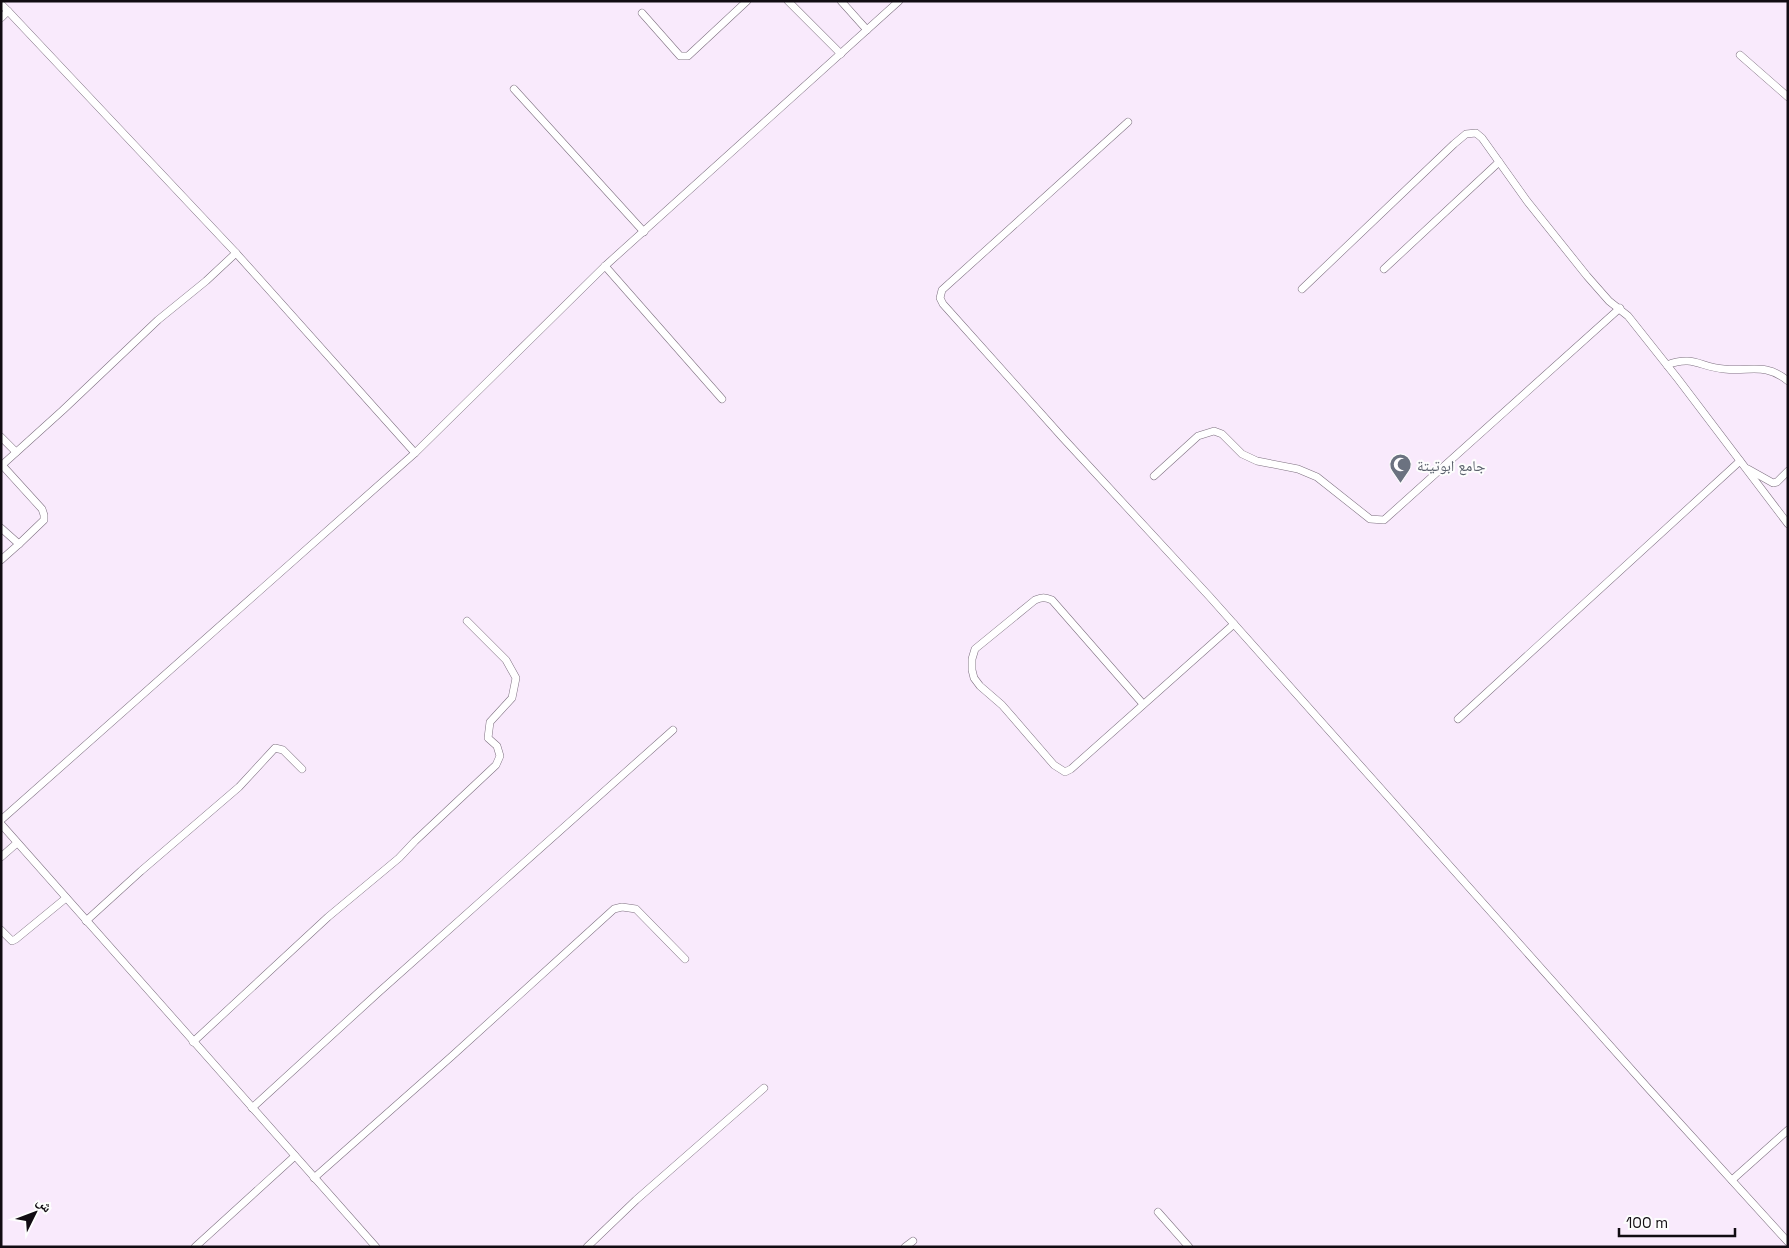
<svg xmlns="http://www.w3.org/2000/svg" width="1789" height="1248" viewBox="0 0 1789 1248" font-family="'Space Grotesk','Noto Naskh Arabic',sans-serif">
<rect width="100%" height="100%" fill="#f9eafc"/>
<g fill="none" stroke-linecap="round" stroke-linejoin="round">
<defs>
<g id="street">
<polyline points="788,1 841,54"/>
<polyline points="841,1 867,30"/>
<polyline points="1,4 8,11"/>
<polyline points="642,13 680,56 688,56 747,1"/>
<polyline points="1,18 8,11 236,253 415,453"/>
<polyline points="1740,55 1788,97"/>
<polyline points="514,89 644,232"/>
<polyline points="1128,122 942,290 940,298 943,304 1063,438 1209,596 1647,1087 1788,1242"/>
<polyline points="605,266 722,399"/>
<polyline points="1384,269 1499,162"/>
<polyline points="1302,289 1454,144 1466,134 1476,133 1482,138 1527,201 1587,276 1609,301 1628,316 1678,379 1788,524"/>
<path d="M1667 365C1693 355 1700 367 1724 369 1750 372 1765 362 1788 381"/>
<polyline points="1,437 16,452"/>
<polyline points="2,465 42,509 44,515 44,520 19,544"/>
<polyline points="1,466 63,410 158,320 206,281 236,253"/>
<polyline points="1748,469 1773,483 1777,482 1788,471"/>
<polyline points="1154,476 1198,436 1214,431 1222,434 1242,454 1257,461 1298,469 1317,477 1370,519 1384,520 1620,308"/>
<polyline points="1,528 19,544 1,560"/>
<path d="M1143 704 1052 600C1045 597 1042 597 1035 600L975 649 972 659V670L974 678 980 686 1002 705 1054 765 1065 772 1071 769 1234 624"/>
<polyline points="1458,719 1740,461"/>
<polyline points="1,820 415,453 605,266 899,1"/>
<polyline points="1,824 376,1247"/>
<polyline points="1,857 17,843"/>
<polyline points="86,921 141,871 239,787 275,748 283,750 302,769"/>
<polyline points="1,930 12,941 16,939 66,898"/>
<polyline points="193,1042 328,917 399,858 415,841 496,765 500,756 497,746 488,738 490,722 512,698 516,678 506,660 467,621"/>
<polyline points="252,1108 379,992 673,730"/>
<polyline points="314,1178 452,1056 614,909 622,907 636,909 685,959"/>
<polyline points="1732,1180 1788,1130"/>
<polyline points="1158,1212 1189,1247"/>
<polyline points="195,1247 295,1156"/>
<polyline points="587,1247 636,1200 764,1088"/>
<polyline points="905,1247 913,1241"/>
</g>
</defs>
<use href="#street" stroke="#7e7080" stroke-width="8"/>
<use href="#street" stroke="#fff" stroke-width="7"/>
</g>
<defs>
<symbol id="mosque-pin" viewBox="-11 -11 22 30"><path d="M0 17L-7.5 6A9.5 9.5 0 1 1 7.5 6Z" fill="#6b7280" stroke="#fdfdfd"/><path d="M3.5-4.9A6 6 0 1 0 3.5 4.9A5 5 0 1 1 3.5-4.9Z" fill="#fff"/></symbol>
</defs>
<g fill-rule="evenodd">
<use href="#mosque-pin" x="1388" y="452" width="25" height="34"/>
</g>
<g text-anchor="middle" dominant-baseline="central" stroke-width="4" stroke-linejoin="round" paint-order="stroke">
<g font-size="15" fill="#5b616d" stroke="#fdfdfd" text-anchor="start">
<text x="1417" y="465">جامع ابوتيتة</text>
</g>
</g>
<rect width="1789" height="1248" fill="none" stroke="#110c12" stroke-width="5"/>
<g transform="translate(35 1213) rotate(48)" stroke="#fdfdfd" stroke-width="4" paint-order="stroke">
<path d="M0-4L9 19L0 12L-9 19Z" fill="#110c12"/>
<text y="-8" font-size="14" font-weight="bold" text-anchor="middle" fill="#110c12">ش</text>
</g>
<path d="M1619 1228v8h116v-8" fill="none" stroke="#110c12" stroke-width="2.5"/>
<text x="1626" y="1228" font-size="15" fill="#110c12" stroke="#fdfdfd" stroke-width="4" paint-order="stroke">100 m</text>
</svg>
